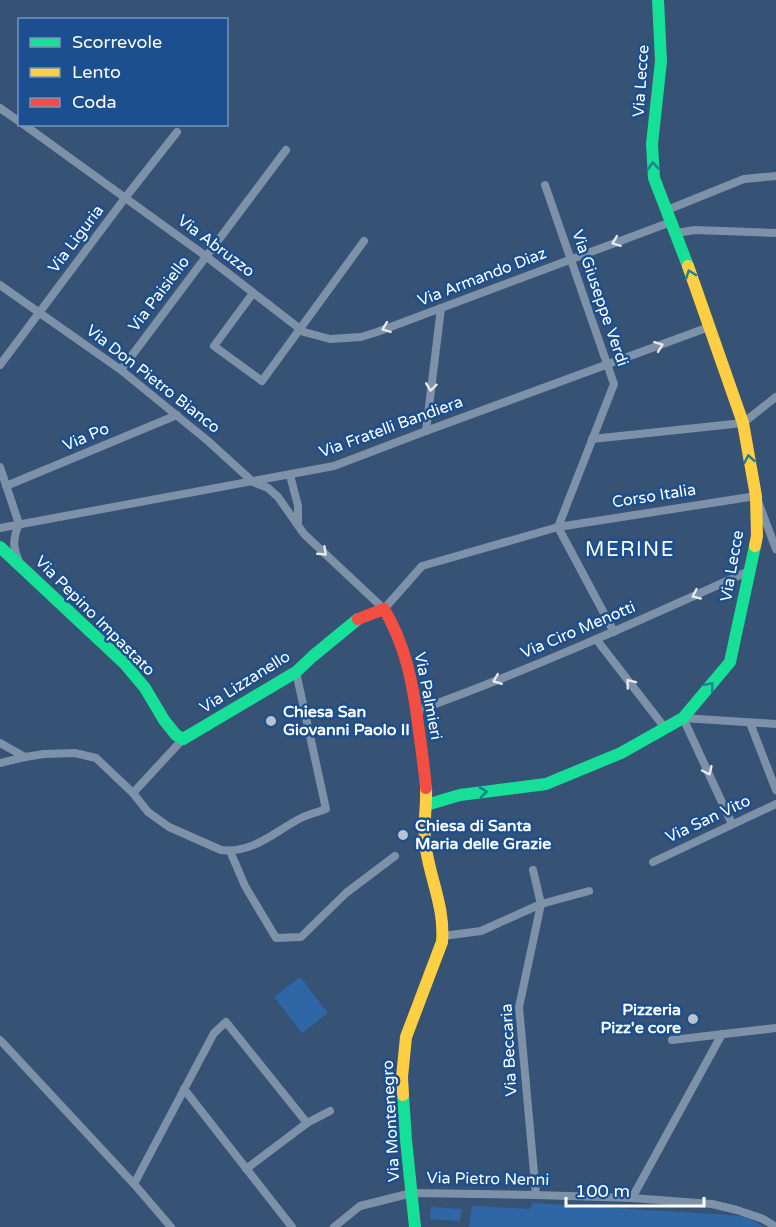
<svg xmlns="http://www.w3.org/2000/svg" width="776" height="1227" viewBox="0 0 776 1227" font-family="'Varela Round',sans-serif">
<rect width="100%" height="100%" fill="#365274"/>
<g fill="#2f66a5">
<polygon points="300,977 328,1013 302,1033 274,997"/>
<polygon points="533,1203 730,1215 746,1217 765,1227 469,1227 472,1206 530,1209"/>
<polygon points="431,1207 462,1209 460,1221 430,1219"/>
</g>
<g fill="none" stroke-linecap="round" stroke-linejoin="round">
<g stroke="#7d92a8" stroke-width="8">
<polyline points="0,108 20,122"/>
<polyline points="23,124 207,257 304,332 330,339 361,337 377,332 671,222"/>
<polyline points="545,185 614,384 558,527 614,632"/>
<polyline points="667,210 744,179 776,176"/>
<polyline points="676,233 695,230 776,233"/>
<polyline points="0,285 121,370 208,441 253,482 268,488 278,497 304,534 384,609 422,566 558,527 756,496 776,549"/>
<polyline points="253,293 214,346 262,381 364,241"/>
<polyline points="0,365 125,198 177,132"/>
<polyline points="121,370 286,150"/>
<polyline points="426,431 441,308"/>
<polyline points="592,439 743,423 776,397"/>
<path d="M0 467 19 524C12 540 13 548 20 564"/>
<polyline points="290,475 298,506 298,525"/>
<polyline points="6,486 177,415"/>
<polyline points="0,528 334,466 426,431 709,327"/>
<polyline points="596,639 665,728"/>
<path d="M416 711C530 670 639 621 749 571"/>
<polyline points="750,723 776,790"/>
<polyline points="0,743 25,757"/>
<path d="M0 763 25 757 44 754 75 753 96 758 133 793 148 812 169 827 221 850C254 854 276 830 303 817 310 814 318 812 326 809L296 672"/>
<polyline points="133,793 183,739"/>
<polyline points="732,824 683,718 776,724"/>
<polyline points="230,851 245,886 276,938 301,937 346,893 395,856"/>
<polyline points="653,862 776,804"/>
<polyline points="533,870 541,904 519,1007 536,1195"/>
<polyline points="443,936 481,931 541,904 589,891"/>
<polyline points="0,1040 134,1184 171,1227"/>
<polyline points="672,1040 776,1028"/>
<polyline points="184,1089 292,1227"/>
<polyline points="246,1169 307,1123"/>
<polyline points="134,1184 214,1033 226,1022 307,1123 330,1111"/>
<polyline points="632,1198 722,1034"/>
<polyline points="334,1227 360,1206 412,1193 536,1195 632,1198 712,1204 737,1210 763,1219 776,1227"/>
</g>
<g stroke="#16e098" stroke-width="12">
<polyline points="658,0 661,61 652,144 654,178 688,266"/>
<polyline points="0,547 124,663 145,688 164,720 176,735 183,739 296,672 313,656 358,619"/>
<polyline points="426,805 460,795 546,784 621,753 683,718 730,662 755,546"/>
<polyline points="403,1095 406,1140 415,1227"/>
</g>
<g stroke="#ffcf43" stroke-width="12">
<polyline points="688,266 743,423 756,496 757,536 755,546"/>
<path d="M403 1095 402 1077 406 1037 442 942C445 909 431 881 426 849 422 829 427 809 426 788"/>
</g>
<path stroke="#f24e42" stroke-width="12" d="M358 619 384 609C405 644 413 683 418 724 421 745 424 767 426 788"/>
</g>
<defs><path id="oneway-chevron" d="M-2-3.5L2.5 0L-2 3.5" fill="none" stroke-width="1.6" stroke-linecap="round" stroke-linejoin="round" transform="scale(1.5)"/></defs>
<g stroke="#198292">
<use href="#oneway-chevron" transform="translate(653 166) rotate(-94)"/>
<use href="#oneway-chevron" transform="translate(690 274) rotate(-110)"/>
<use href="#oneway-chevron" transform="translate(749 459) rotate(-100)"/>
<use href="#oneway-chevron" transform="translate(710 686) rotate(-50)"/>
<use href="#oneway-chevron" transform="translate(483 792) rotate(-7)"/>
</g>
<g stroke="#e5e9ee">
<use href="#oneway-chevron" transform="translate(616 242) rotate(159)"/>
<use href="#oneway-chevron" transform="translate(386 328) rotate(160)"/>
<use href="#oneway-chevron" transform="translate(659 346) rotate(-20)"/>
<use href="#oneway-chevron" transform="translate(431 387) rotate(97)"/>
<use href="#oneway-chevron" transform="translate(323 552) rotate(43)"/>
<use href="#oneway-chevron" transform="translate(696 595) rotate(156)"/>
<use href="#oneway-chevron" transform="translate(497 680) rotate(158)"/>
<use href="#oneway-chevron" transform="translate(630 683) rotate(-128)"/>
<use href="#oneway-chevron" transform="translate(708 771) rotate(65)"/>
</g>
<g fill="#b9c2ce" stroke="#1b4f8f" stroke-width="2">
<circle cx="271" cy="721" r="6"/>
<circle cx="403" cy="835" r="6"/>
<circle cx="693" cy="1019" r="6"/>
</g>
<g text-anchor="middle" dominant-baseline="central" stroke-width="5" stroke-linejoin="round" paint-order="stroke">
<g font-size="16" fill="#fff" stroke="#1b4f8f">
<text transform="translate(641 81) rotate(-86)">Via Lecce</text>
<text transform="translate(76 239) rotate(-53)">Via Liguria</text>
<text transform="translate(216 246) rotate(37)">Via Abruzzo</text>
<text transform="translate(482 277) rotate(-21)">Via Armando Diaz</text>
<text transform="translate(159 294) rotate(-53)">Via Paisiello</text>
<text transform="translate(600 298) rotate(71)">Via Giuseppe Verdi</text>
<text transform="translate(153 379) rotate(38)">Via Don Pietro Bianco</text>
<text transform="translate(391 427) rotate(-20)">Via Fratelli Bandiera</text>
<text transform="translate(86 437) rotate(-23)">Via Po</text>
<text transform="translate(654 496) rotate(-9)">Corso Italia</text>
<text transform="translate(732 566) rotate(-80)">Via Lecce</text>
<text transform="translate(95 616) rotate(45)">Via Pepino Impastato</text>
<text transform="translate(578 630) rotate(-23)">Via Ciro Menotti</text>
<text transform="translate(245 682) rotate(-32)">Via Lizzanello</text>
<text transform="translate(428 696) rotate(79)">Via Palmieri</text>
<text transform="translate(708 819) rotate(-25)">Via San Vito</text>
<text transform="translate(509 1050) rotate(-93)">Via Beccaria</text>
<text transform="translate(391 1121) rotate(-93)">Via Montenegro</text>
<text transform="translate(488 1179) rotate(1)">Via Pietro Nenni</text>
</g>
<g font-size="16" font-weight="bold" fill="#fff" stroke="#1b4f8f" text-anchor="start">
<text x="283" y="712">Chiesa San<tspan x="283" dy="18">Giovanni Paolo II</tspan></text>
<text x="415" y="826">Chiesa di Santa<tspan x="415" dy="18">Maria delle Grazie</tspan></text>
<text x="681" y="1010" text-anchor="end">Pizzeria<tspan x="681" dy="18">Pizz'e core</tspan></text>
</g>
<g font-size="20" letter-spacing="1.5" fill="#fff" stroke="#1b4f8f">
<text x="630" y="550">MERINE</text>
</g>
</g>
<rect x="18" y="18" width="210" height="108" fill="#1b4f8f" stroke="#7695bc" stroke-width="1.5"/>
<rect x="30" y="38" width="30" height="9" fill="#16e098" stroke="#7695bc" stroke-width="1.5"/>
<text x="72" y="48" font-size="18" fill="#ffffff">Scorrevole</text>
<rect x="30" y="68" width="30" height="9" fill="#ffcf43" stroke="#7695bc" stroke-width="1.5"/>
<text x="72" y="78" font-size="18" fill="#ffffff">Lento</text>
<rect x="30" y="98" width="30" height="9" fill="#f24e42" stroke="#7695bc" stroke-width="1.5"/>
<text x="72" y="108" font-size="18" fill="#ffffff">Coda</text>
<path d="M566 1197v9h138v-9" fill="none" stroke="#ffffff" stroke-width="3"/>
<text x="575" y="1197" font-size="18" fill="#ffffff" stroke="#1b4f8f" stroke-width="4.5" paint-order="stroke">100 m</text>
</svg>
